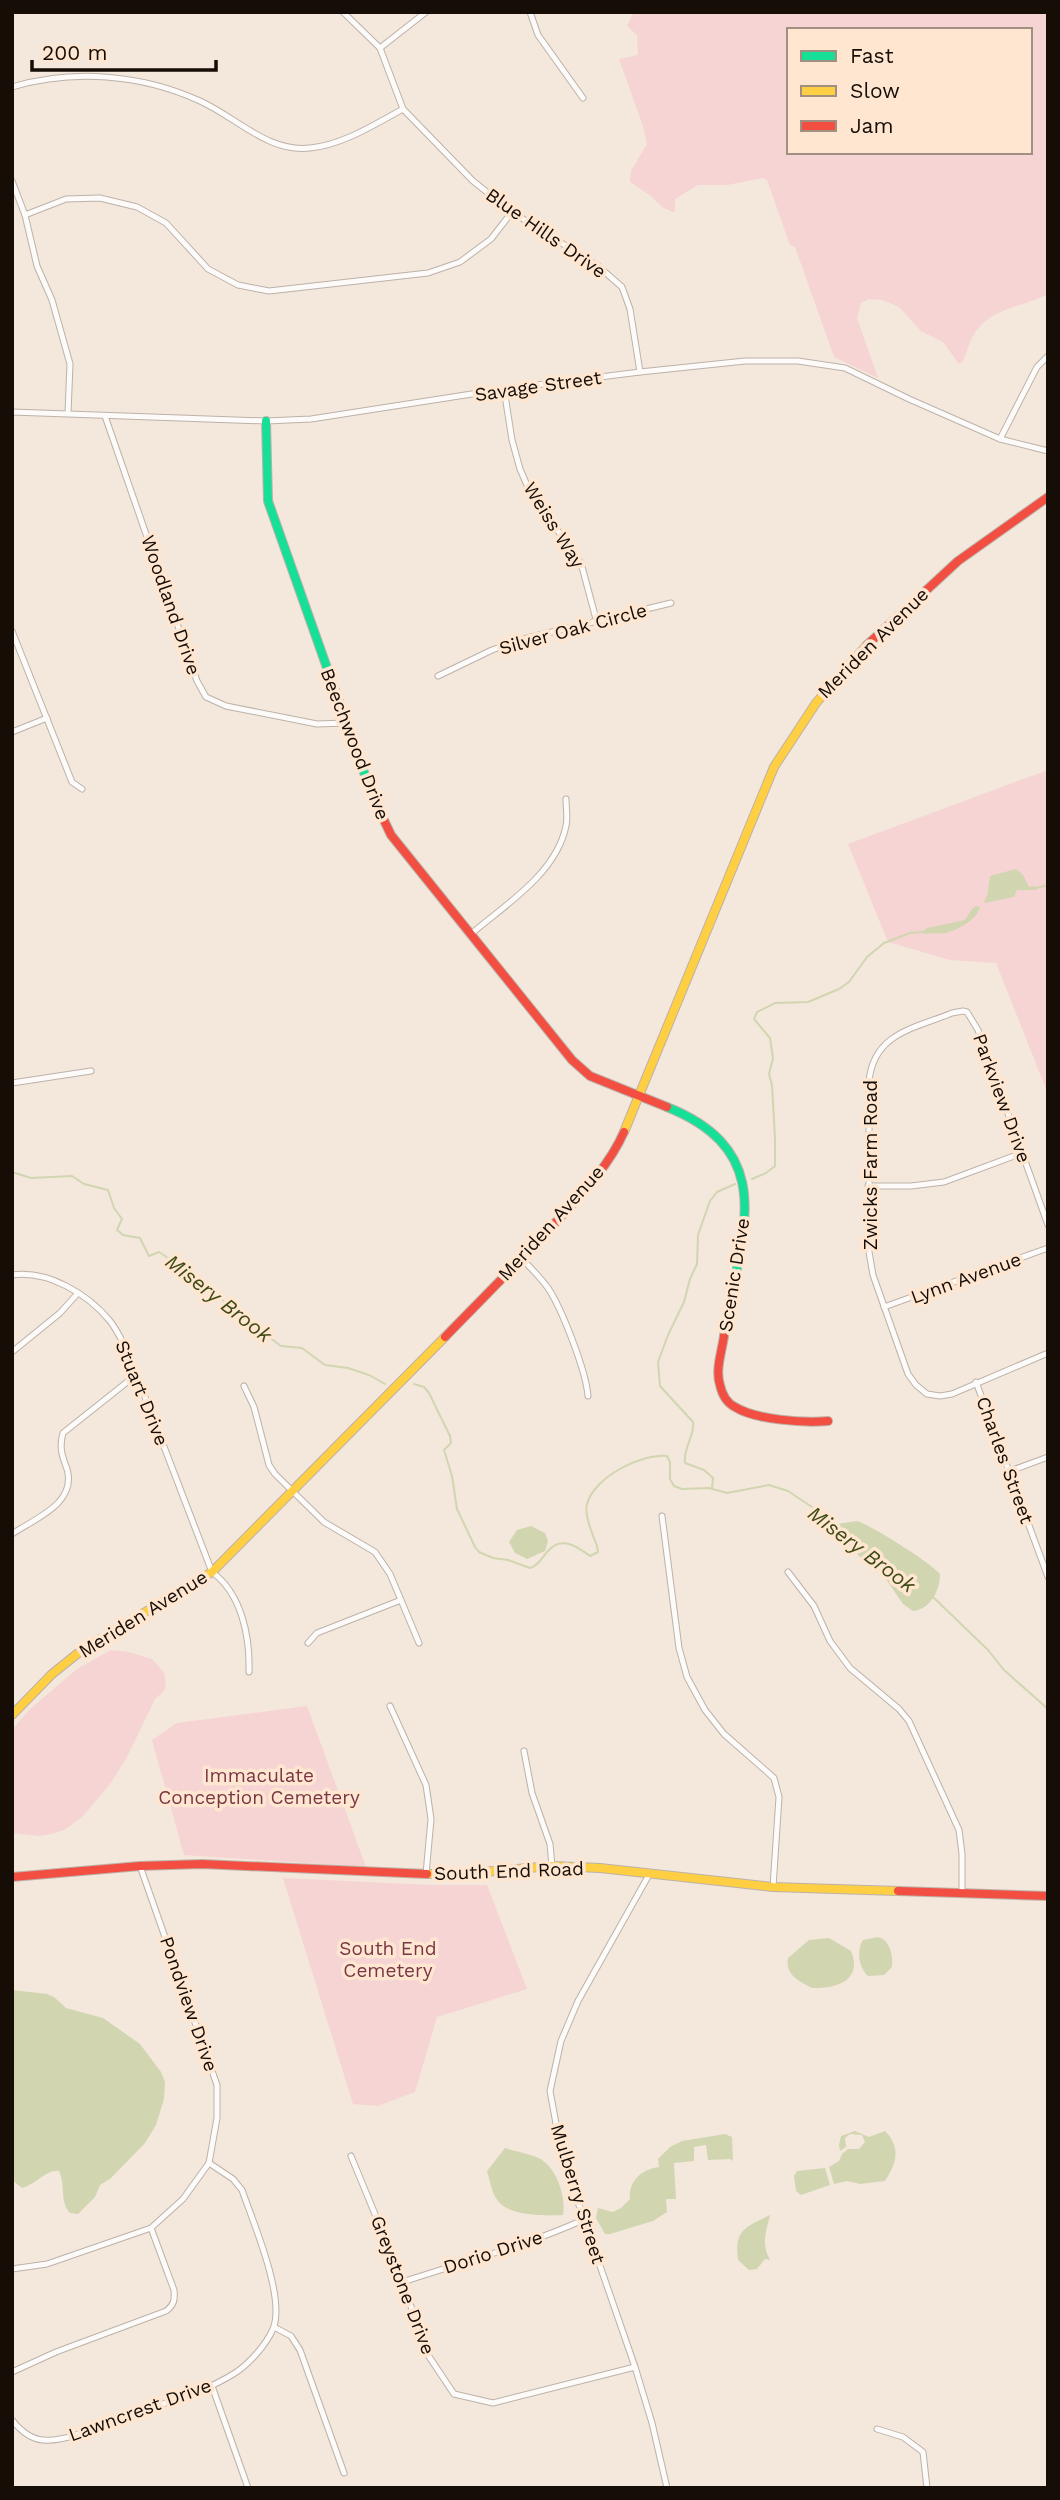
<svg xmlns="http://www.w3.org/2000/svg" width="1060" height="2500" viewBox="0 0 1060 2500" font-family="'Work Sans',sans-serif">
<rect width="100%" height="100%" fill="#f4e7dc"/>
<g fill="#f6d4d3" fill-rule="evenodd">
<path d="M634 12H1048V294C1024 307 993 307 976 331 970 339 967 352 963 361L959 364 943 342 921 331 899 307 882 300 869 299 861 303 857 318 878 378 834 357 795 247 790 245 767 180 763 178 727 185H698L675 199V211L673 212 662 207 651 196 630 182 631 171 647 144 643 126 619 59 638 55 637 35 627 26ZM789 30H1030V152H789Z"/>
<polygon points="1048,770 1048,1094 996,963 950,960 888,942 848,844"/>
<polygon points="111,1650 129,1652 152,1659 164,1673 166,1685 164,1691 155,1699 126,1759 110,1784 81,1818 64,1830 51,1834 39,1836 12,1833 12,1730 29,1710 77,1669"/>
<polygon points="307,1706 366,1867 184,1855 152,1740 177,1723"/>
<polygon points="283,1878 431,1885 487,1885 527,1989 437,2017 415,2092 378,2106 353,2104"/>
</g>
<g fill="#d1d6b1">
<polygon points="1016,869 1023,875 1029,887 1035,886 1037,890 1017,890 1014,897 984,903 988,892 990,876"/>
<path d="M976 906 980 907C978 918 960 929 949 932 942 935 933 932 925 934L922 932 927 928 965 920 971 910Z"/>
<path d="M857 1521C871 1525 931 1563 940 1574 940 1590 931 1609 913 1611L903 1604 881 1572 860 1557 835 1529 837 1524Z"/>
<polygon points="531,1526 545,1533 548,1541 545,1551 527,1559 515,1553 509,1542 517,1530"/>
<path d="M878 1937C890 1940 893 1955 892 1967L884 1975 868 1976C859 1968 856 1951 863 1940Z"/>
<path d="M829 1938 851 1951C863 1980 837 1989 812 1988 799 1981 785 1975 788 1958L809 1940Z"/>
<path d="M12 1990 47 1994 54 1997 66 2008 103 2018 140 2044 161 2072 165 2082 164 2099 156 2125 145 2143 111 2178 100 2185 95 2197 78 2214 70 2213C59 2201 66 2186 59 2171 47 2169 35 2185 22 2188L12 2180Z"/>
<path d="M855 2131 869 2137 885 2131C901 2147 897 2163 885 2181L860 2184 847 2181 834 2184 829 2167 839 2161 842 2154 848 2149H859L865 2142 862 2135 850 2134 845 2138 846 2147 840 2151 839 2145 841 2136Z"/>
<path d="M725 2134 732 2137 733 2161 730 2159 708 2160 706 2145 694 2147V2161L674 2163 676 2199H666L667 2212 653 2221 610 2234H605L596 2218 598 2208 613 2212 621 2208 630 2199C628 2181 642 2169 659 2167L658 2159 670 2147 682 2141Z"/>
<path d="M505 2148C516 2152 533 2154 542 2160 558 2171 566 2198 563 2215 546 2216 510 2216 499 2202 492 2195 490 2181 487 2171Z"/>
<polygon points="825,2168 830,2185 801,2195 796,2191 794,2176 797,2171"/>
<path d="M770 2215C766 2232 761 2244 770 2260L765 2259 757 2269 749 2270 738 2260C734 2229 746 2227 770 2215Z"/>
</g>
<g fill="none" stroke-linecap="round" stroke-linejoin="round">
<g stroke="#d1d6b1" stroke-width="2">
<polyline points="1036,888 1048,885"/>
<path d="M12 1172 31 1178 72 1176 84 1184 108 1190 114 1208 122 1219 117 1230 123 1235 140 1238 149 1256 159 1252C175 1261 208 1295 221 1297L228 1308 241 1316 281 1346 302 1348 325 1365 348 1368 369 1375 385 1384"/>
<polyline points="752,1179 766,1173 775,1166 775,1138 772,1085 769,1074 773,1058 770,1038 754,1019 757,1012 775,1003 808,1002 839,989 849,982 867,957 884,943 910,933 923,932"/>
<path d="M414 1384 424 1387 429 1393 450 1436 451 1443 444 1450 452 1476 457 1509 475 1547 479 1552 493 1558 508 1560 530 1568C541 1564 542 1556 550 1549 563 1536 579 1548 590 1556L598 1552 597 1546C593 1535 584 1516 587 1504 594 1477 642 1453 667 1456L670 1462V1479L674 1486 682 1489 709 1488 727 1493 769 1485 788 1491 836 1523"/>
<path d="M712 1488 713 1478 704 1470 685 1463C683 1447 695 1436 693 1422L660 1386 658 1362 668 1335 684 1302 690 1279 697 1264 698 1235 710 1201 717 1192 735 1184"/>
<polyline points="933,1597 988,1650 1004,1670 1048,1709"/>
</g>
<defs>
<g id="street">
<polyline points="343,12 380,48 403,109 473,181 512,212 598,266 622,287 630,309 640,372"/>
<polyline points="530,12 538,35 583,98"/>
<polyline points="380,48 426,12"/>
<path d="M12 87C73 69 141 74 200 101 236 117 268 153 310 148 343 145 375 124 403 109"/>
<polyline points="12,181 25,215 37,266 52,300 70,364 68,413"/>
<polyline points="25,215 66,199 100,198 137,207 166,223 208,269 238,285 269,291 428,273 460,262 491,239 512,212"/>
<polyline points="504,389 512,440 520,469 530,492 581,563 596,619"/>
<polyline points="12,412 266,421 311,419 504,389 640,372 745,361 798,361 845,368 909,399 1000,439 1048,451"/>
<polyline points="105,416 197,681 206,697 226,706 317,724 346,723"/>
<polyline points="1000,439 1037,367 1048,356"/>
<polyline points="12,631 72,782 82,789"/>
<polyline points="438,676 492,650 527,638 671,603"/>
<polyline points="12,732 47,718"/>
<path d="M471 934C506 904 556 874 566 826 568 818 566 808 566 799"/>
<polyline points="12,1083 91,1071"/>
<polyline points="868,1186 911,1186 944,1182 1022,1153"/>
<path d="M1048 1225 978 1030 967 1012 963 1011 952 1013C913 1029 874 1033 869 1081V1252L873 1275 908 1374 916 1385 927 1394 940 1396 952 1394 1048 1353"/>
<path d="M522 1259C531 1268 540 1277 548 1288 562 1309 586 1371 588 1396"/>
<path d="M12 1275C48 1270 88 1294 110 1321 117 1330 122 1341 127 1350L212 1572C242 1594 250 1637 249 1672"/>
<polyline points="884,1307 1048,1248"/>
<polyline points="12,1352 60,1313 78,1293"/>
<polyline points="976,1382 1048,1577"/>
<polyline points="244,1386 254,1407 269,1465 275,1474 324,1522 375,1552 390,1574 419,1643"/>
<polyline points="1010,1471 1048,1457"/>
<polyline points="662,1516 679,1648 687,1677 705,1710 724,1734 774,1778 779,1797 773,1887"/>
<path d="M12 1534C36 1518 77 1503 67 1469 62 1456 59 1447 63 1433L136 1375"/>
<polyline points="788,1572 814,1606 830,1641 850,1668 899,1709 909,1721 959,1830 962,1854 962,1894"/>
<polyline points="308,1643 317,1633 401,1600"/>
<polyline points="390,1706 426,1785 431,1819 426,1874"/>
<polyline points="524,1751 532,1793 550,1844 552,1866"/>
<polyline points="650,1873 578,2001 561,2041 550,2091 562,2156 635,2367 652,2423 667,2488"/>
<polyline points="351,2156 403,2282 426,2352 454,2394 493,2403 635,2367"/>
<polyline points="12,2269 47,2264 151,2228 183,2199 209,2163 217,2118 217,2085 140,1866"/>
<path d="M403 2282C463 2262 525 2246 583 2220"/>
<polyline points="274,2327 291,2336 300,2350 344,2473"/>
<path d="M12 2372 56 2352 166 2311C174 2305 175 2300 174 2290L151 2228"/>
<polyline points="212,2386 248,2488"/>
<path d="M12 2420C20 2430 30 2439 43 2440 69 2442 100 2425 125 2416 161 2404 202 2394 235 2373 249 2364 266 2345 273 2329 286 2298 253 2222 242 2190L233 2179 209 2163"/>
<polyline points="877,2429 903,2437 923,2452 927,2488"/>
</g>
<g id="fast">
<polyline points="266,421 268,501 372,795"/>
<path d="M667 1107C784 1154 738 1240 724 1336"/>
</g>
<g id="slow">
<polyline points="624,1132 774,767 816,703 867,645"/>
<polyline points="12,1715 52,1674 82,1650 212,1572 445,1337"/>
<polyline points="427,1874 459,1874 552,1866 600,1868 773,1887 898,1891"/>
</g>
<g id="jam">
<polyline points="867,645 958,561 1048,497"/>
<polyline points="372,795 391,835 572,1060 590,1076 667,1107"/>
<path d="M724 1336C722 1351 715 1370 720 1385 722 1394 727 1403 735 1407 756 1420 804 1423 828 1421"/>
<path d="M445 1337C482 1299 520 1261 556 1222 581 1195 609 1166 624 1132"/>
<polyline points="12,1877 140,1866 202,1864 427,1874"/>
<polyline points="898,1891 1048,1896"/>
</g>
</defs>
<use href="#street" stroke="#bcb2a9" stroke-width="7"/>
<use href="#fast" stroke="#bcb2a9" stroke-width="10"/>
<use href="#slow" stroke="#bcb2a9" stroke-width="10"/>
<use href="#jam" stroke="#bcb2a9" stroke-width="10"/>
<use href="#street" stroke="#fdfbfa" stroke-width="5"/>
<use href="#fast" stroke="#16e098" stroke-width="8"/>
<use href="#slow" stroke="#ffcf43" stroke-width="8"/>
<use href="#jam" stroke="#f24e42" stroke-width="8"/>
</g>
<g text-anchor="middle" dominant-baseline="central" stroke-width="7" stroke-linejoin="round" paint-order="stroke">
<g font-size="19" fill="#150d06" stroke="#fee6d1">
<text transform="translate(546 233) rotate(35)">Blue Hills Drive</text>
<text transform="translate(538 386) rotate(-8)">Savage Street</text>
<text transform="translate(554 525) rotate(58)">Weiss Way</text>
<text transform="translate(171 605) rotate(71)">Woodland Drive</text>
<text transform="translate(573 629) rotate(-15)">Silver Oak Circle</text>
<text transform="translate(873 643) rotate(-45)">Meriden Avenue</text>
<text transform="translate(355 744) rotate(69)">Beechwood Drive</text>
<text transform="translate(1002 1098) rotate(70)">Parkview Drive</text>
<text transform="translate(870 1165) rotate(-90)">Zwicks Farm Road</text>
<text transform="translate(551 1223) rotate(-48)">Meriden Avenue</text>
<text transform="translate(734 1275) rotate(-81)">Scenic Drive</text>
<text transform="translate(966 1278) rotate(-20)">Lynn Avenue</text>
<text transform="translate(142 1393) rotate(68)">Stuart Drive</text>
<text transform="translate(1005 1460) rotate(70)">Charles Street</text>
<text transform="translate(143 1614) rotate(-32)">Meriden Avenue</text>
<text transform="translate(509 1871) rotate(-2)">South End Road</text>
<text transform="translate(189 2004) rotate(71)">Pondview Drive</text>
<text transform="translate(578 2194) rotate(73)">Mulberry Street</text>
<text transform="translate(493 2252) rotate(-18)">Dorio Drive</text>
<text transform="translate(403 2285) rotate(69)">Greystone Drive</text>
<text transform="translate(140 2410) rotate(-20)">Lawncrest Drive</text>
</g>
<g font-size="19" fill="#7a3644" stroke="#fee6d1">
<text x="259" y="1775">Immaculate<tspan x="259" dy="22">Conception Cemetery</tspan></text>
<text x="388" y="1948">South End<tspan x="388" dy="22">Cemetery</tspan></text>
</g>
<g font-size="21" font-style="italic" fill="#3f4a14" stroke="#fee6d1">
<text transform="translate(219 1298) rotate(38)">Misery Brook</text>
<text transform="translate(862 1549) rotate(37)">Misery Brook</text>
</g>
</g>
<rect width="1060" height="2500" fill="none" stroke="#150d06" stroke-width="28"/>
<rect x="787" y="28" width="245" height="126" fill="#fee6d1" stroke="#a18f80" stroke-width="2"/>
<rect x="801" y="51" width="35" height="10" fill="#16e098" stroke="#a18f80" stroke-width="2"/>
<text x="850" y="63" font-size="21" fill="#150d06">Fast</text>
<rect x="801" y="86" width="35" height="10" fill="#ffcf43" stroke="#a18f80" stroke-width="2"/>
<text x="850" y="98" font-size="21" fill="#150d06">Slow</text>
<rect x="801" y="121" width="35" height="10" fill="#f24e42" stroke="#a18f80" stroke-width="2"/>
<text x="850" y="133" font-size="21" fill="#150d06">Jam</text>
<path d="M32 60v10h184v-10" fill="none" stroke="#150d06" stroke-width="3.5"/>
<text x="42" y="60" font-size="21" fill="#150d06" stroke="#fee6d1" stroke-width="5" paint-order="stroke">200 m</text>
</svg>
